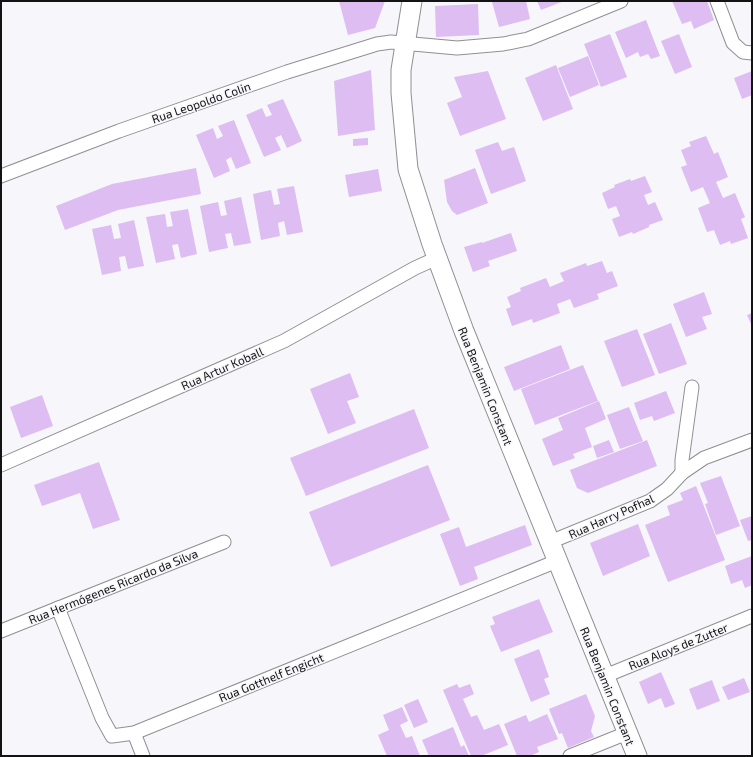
<svg xmlns="http://www.w3.org/2000/svg" width="753" height="757" viewBox="0 0 753 757" font-family="'Exo 2',sans-serif">
<rect width="100%" height="100%" fill="#f7f6fa"/>
<g fill="#ddbdf2">
<polygon points="339,1 385,1 375,28 348,35"/>
<polygon points="494,1 526,1 530,19 499,27 492,2"/>
<polygon points="537,1 564,1 541,10"/>
<polygon points="672,1 707,1 714,20 694,29 691,21 682,24"/>
<polygon points="478,4 479,35 436,37 435,6"/>
<polygon points="646,20 660,56 651,59 648,54 640,57 638,52 626,58 615,32"/>
<polygon points="610,34 627,77 601,87 584,44"/>
<polygon points="679,34 692,67 675,74 661,41"/>
<polygon points="588,56 599,85 570,97 558,68"/>
<polygon points="556,65 573,109 543,121 525,78"/>
<polygon points="371,70 375,130 338,136 334,81"/>
<polygon points="488,71 506,119 460,136 447,103 462,97 454,77"/>
<polygon points="752,71 752,95 742,99 734,78"/>
<polygon points="283,99 302,141 287,148 281,135 275,138 281,150 264,157 246,115 262,108 266,117 272,115 267,105"/>
<polygon points="234,120 251,163 236,169 231,157 226,160 230,171 214,178 196,135 213,128 217,139 223,136 218,126"/>
<polygon points="706,136 714,154 718,152 728,177 716,182 723,198 735,193 745,217 741,219 748,238 731,244 730,241 720,245 714,230 707,232 698,208 710,203 703,187 691,192 681,167 687,165 681,150 691,146 689,142"/>
<polygon points="368,138 368,145 353,146 353,139"/>
<polygon points="498,142 502,151 514,147 526,181 491,194 475,150"/>
<polygon points="196,168 201,194 118,210 65,230 56,206 112,184"/>
<polygon points="475,168 488,203 457,215 452,211 447,202 444,180"/>
<polygon points="378,169 382,191 349,197 345,175"/>
<polygon points="645,176 652,192 644,195 648,205 655,202 663,220 649,225 649,227 633,234 632,232 619,237 612,219 620,216 616,206 608,209 602,193 615,187 614,185 630,179 631,181"/>
<polygon points="294,186 303,232 287,235 284,221 278,223 280,236 261,240 253,194 271,190 274,205 280,204 277,189"/>
<polygon points="241,197 251,243 234,246 231,233 225,234 228,248 209,252 200,206 218,202 221,216 227,215 224,201"/>
<polygon points="188,209 197,254 181,258 178,244 172,245 175,259 156,263 146,217 165,214 167,227 173,226 170,212"/>
<polygon points="134,220 144,266 128,269 125,256 119,257 121,271 102,275 92,229 111,225 114,239 121,238 118,224"/>
<polygon points="511,233 517,251 488,261 490,266 473,272 464,247 482,242 482,243"/>
<polygon points="602,261 607,273 612,271 618,286 597,294 599,299 574,308 570,299 557,304 560,313 533,323 532,319 512,326 506,309 511,307 507,297 521,291 520,288 546,278 550,287 564,281 560,273 586,263 587,266"/>
<polygon points="704,292 712,314 702,317 707,329 686,337 673,304"/>
<polygon points="752,313 752,326 747,315"/>
<polygon points="671,323 687,364 659,374 643,334"/>
<polygon points="637,329 655,375 622,387 604,341"/>
<polygon points="561,345 570,369 514,391 504,367"/>
<polygon points="583,365 598,401 535,425 521,389"/>
<polygon points="350,373 359,397 347,401 356,423 328,434 310,389"/>
<polygon points="666,391 675,413 654,421 652,416 640,420 634,403"/>
<polygon points="42,395 53,426 21,438 10,407"/>
<polygon points="599,401 606,419 585,428 592,447 573,454 575,458 553,466 542,439 563,430 558,418"/>
<polygon points="629,407 643,441 620,449 607,415"/>
<polygon points="414,409 429,448 306,496 290,458"/>
<polygon points="609,440 614,452 597,458 593,446"/>
<polygon points="647,440 657,466 588,493 577,488 570,470"/>
<polygon points="99,462 120,520 93,529 80,493 42,506 34,485"/>
<polygon points="428,465 450,520 331,567 309,512"/>
<polygon points="721,476 740,526 716,535 705,504 708,503 700,483"/>
<polygon points="696,486 725,560 668,582 645,525 670,515 667,506 683,500 680,493"/>
<polygon points="752,516 752,540 748,541 740,520"/>
<polygon points="638,524 650,556 603,576 590,543"/>
<polygon points="525,525 532,545 474,567 478,579 460,586 440,534 459,527 466,547"/>
<polygon points="752,556 752,585 745,588 742,580 731,584 725,566"/>
<polygon points="539,599 553,632 501,652 490,626 495,624 492,617"/>
<polygon points="539,649 549,677 544,679 550,694 531,702 514,659"/>
<polygon points="661,672 675,704 665,708 661,698 648,704 639,682"/>
<polygon points="744,678 750,692 728,700 722,687"/>
<polygon points="712,680 720,701 697,710 689,689"/>
<polygon points="457,684 459,688 470,684 474,694 463,699 471,717 477,715 484,730 499,724 508,745 481,756 471,756 443,690"/>
<polygon points="586,694 595,716 591,731 594,737 568,748 562,733 559,734 549,709"/>
<polygon points="418,699 428,722 414,728 404,705"/>
<polygon points="402,707 408,721 400,725 406,738 412,736 420,756 387,756 378,735 389,730 383,715"/>
<polygon points="547,714 558,739 537,747 539,752 530,756 517,756 504,724 526,715 529,722"/>
<polygon points="453,727 461,747 464,745 469,756 429,756 422,740"/>
</g>
<g fill="none" stroke-linecap="round" stroke-linejoin="round">
<defs>
<g id="minor">
<polyline points="717,1 733,43 743,52 752,53"/>
<polyline points="1,176 119,131 287,72 377,44 391,42 457,48 503,44 528,39 621,1"/>
<polyline points="1,465 284,341 415,268 437,258"/>
<polyline points="682,473 682,460 692,387"/>
<polyline points="550,542 650,501 667,489 682,473 704,458 752,440"/>
<polyline points="58,608 102,718 112,736 134,733 557,561"/>
<polyline points="1,631 224,542"/>
<polyline points="605,676 752,616"/>
<polyline points="134,733 143,756"/>
<polyline points="570,756 627,733"/>
</g>
<polyline id="secondary" points="412,1 401,70 401,93 408,169 432,244 464,331 637,756"/>
</defs>
<use href="#minor" stroke="#909094" stroke-width="15"/>
<use href="#secondary" stroke="#909094" stroke-width="21"/>
<use href="#minor" stroke="#fff" stroke-width="13"/>
<use href="#secondary" stroke="#fff" stroke-width="19"/>
</g>
<g text-anchor="middle" dominant-baseline="central" stroke-width="3" stroke-linejoin="round" paint-order="stroke">
<g font-size="12" fill="#131314" stroke="#f7f6fa">
<text transform="translate(201 102) rotate(-19)">Rua Leopoldo Colin</text>
<text transform="translate(222 368) rotate(-24)">Rua Artur Koball</text>
<text transform="translate(486 386) rotate(68)">Rua Benjamin Constant</text>
<text transform="translate(611 516) rotate(-24)">Rua Harry Pofhal</text>
<text transform="translate(113 586) rotate(-22)">Rua Hermógenes Ricardo da Silva</text>
<text transform="translate(678 646) rotate(-22)">Rua Aloys de Zutter</text>
<text transform="translate(271 677) rotate(-22)">Rua Gotthelf Engicht</text>
<text transform="translate(608 686) rotate(68)">Rua Benjamin Constant</text>
</g>
</g>
<rect width="753" height="757" fill="none" stroke="#131314" stroke-width="4"/>
</svg>
